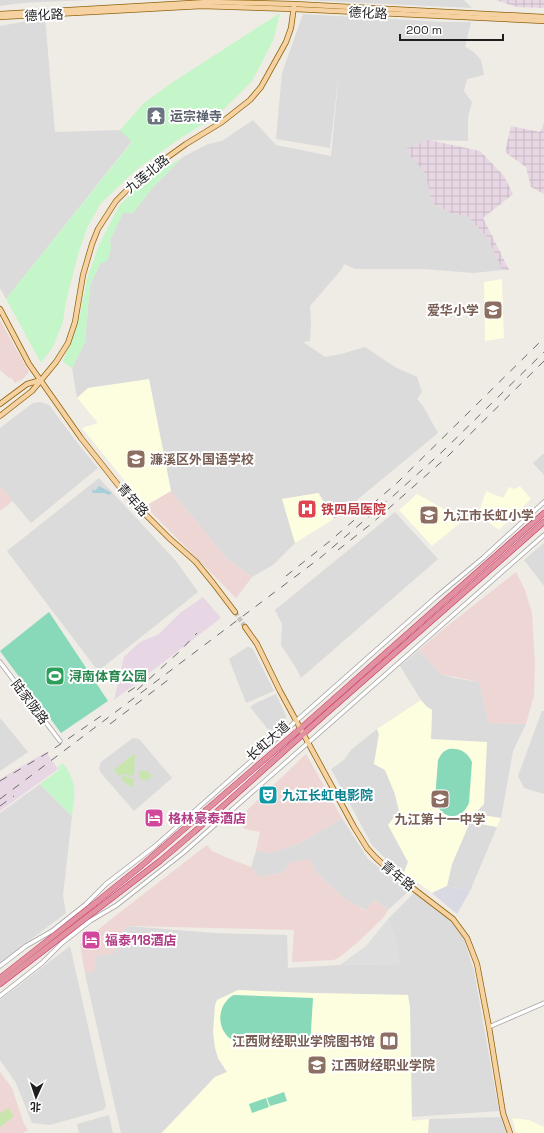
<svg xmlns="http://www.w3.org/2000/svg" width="544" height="1133" viewBox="0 0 544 1133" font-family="'Space Grotesk','Noto Sans SC',sans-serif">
<defs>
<pattern id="industrial-grid" width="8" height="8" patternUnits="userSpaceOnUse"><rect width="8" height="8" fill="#e7d7e4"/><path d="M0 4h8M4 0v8" fill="none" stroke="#c6b8c3"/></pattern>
</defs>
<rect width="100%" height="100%" fill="#efebe5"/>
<g fill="#dcdbdb">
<polygon points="0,0 90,0 21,3 0,6"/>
<polygon points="302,0 464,0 472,8"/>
<polygon points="303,14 443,22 471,22 465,47 474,52 481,60 484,75 467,79 464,91 472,102 468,117 468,141 429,140 406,149 425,173 432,203 455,215 466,215 487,237 502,270 474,273 425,269 355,269 344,264 341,270 310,306 311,323 310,341 303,342 325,357 341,354 365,347 395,367 417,377 422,392 417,399 423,406 438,433 334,519 319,493 282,499 295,543 273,565 252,577 227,559 171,491 149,380 88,388 77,398 72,368 85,342 90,285 100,264 111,248 110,240 123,213 133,213 152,188 183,157 208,144 222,141 253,120 276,145 331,156 339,73 330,148 276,139 282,73"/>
<polygon points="45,18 55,132 120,130 132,141 6,299 0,288 0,26"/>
<polygon points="41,402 49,405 79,445 98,468 31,523 0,486 0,428 33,403"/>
<polygon points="544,453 544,475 533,463"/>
<polygon points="99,478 176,561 198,592 98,671 7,551"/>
<polygon points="395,512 438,559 301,678 296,668 281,645 282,624 275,610"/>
<polygon points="544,543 544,586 524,560"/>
<polygon points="247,647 249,647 253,649 274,691 246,703 229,659"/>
<polygon points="419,650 441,674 454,678 479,682 489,723 526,724 513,751 501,818 475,814 436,740 431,739 432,710 427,707 421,700 400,666"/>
<polygon points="276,694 286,716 286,721 270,732 250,707 256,703"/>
<polygon points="542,711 544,711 544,794 524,788 518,776"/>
<polygon points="0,718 28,752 0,771"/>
<polygon points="377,729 379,734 374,764 385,770 395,794 399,811 388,825 408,862 404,872 388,861 372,845 331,769 344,760 351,750"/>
<polygon points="133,738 139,739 172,778 134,811 101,773 99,768 101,762"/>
<polygon points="40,784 72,816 63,895 66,913 0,963 0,813"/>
<polygon points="342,818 368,859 409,891 388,910 374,900 367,911 342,897 316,872 309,859 282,873 260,877 251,867 256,851 272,853 300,843"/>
<polygon points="470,822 497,827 470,891 447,886 452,864"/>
<polygon points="415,892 443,913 453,922 464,939 474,971 499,1111 411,1117 410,1008 408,995 313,993 218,1058 227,1072 215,1077 161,1133 121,1133 85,974 95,970 95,956 128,926 214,933 287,935 288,968 340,965 400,964 396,941 388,919"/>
<polygon points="70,946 106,1106 103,1110 50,1125 32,1123 16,1083 0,1060 0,1000"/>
<polygon points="109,1115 113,1133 79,1133 77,1124"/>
<polygon points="502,1117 509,1133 428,1133 429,1119"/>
</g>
<g fill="#eed6d5">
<polygon points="0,320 29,372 23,379 15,383 11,377 9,378 0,370"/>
<polygon points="0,486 13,501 0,511"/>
<polygon points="171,491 227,559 252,577 236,598 145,506"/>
<polygon points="516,572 525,590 532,613 535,664 534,695 526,724 489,723 479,682 441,674 419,650 441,631"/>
<polygon points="306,754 342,818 300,843 272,853 256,851 260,832 245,829 237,820"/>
<polygon points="207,845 212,851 230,859 251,867 260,877 282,873 291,862 309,859 316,872 342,897 366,911 374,900 388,910 383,918 358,942 341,956 334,960 292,962 294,930 129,926 115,938 115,953 96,956 95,970 85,974 80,944 119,913"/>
<polygon points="0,1072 12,1088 24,1124 28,1130 22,1133 0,1133"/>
</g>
<g fill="url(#industrial-grid)">
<polygon points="496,0 544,0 544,8 517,7"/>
<polygon points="544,123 544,194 531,187 526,167 505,152 511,126 540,132"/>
<polygon points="429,140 480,151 504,176 513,194 483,218 509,270 502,270 487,237 466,215 455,215 432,203 425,173 405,149"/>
</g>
<g fill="#fdfde0">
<polygon points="502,279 504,338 485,341 484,282"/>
<polygon points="149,379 171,491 145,506 82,428 98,423 77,398 88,388"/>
<polygon points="520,486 531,499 499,530 478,515 486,491 503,498 509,487 515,489"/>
<polygon points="318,493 334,519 295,543 282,499"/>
<polygon points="417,494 464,520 432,546 399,510"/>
<polygon points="421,700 427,707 432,710 431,739 487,742 484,804 475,814 501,818 497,827 470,822 452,864 447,886 432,893 404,872 408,862 388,825 399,811 395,794 385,770 374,764 379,734 377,729"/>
<polygon points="238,990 313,993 408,995 410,1008 412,1121 429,1119 428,1133 162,1133 215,1077 227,1072 218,1058 215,1048 213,1032 215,1005 217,1000"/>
<polygon points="512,1118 529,1120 544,1127 544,1133 516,1133"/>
</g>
<g fill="#e7d7e4">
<polygon points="203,597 221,618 114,700 124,657 140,642 159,634 180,613"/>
<polygon points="46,752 58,769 0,811 0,779"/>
</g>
<g fill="#c9e5ae">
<polygon points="134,754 135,756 134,776 123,774 120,777 114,770"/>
<polygon points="146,770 151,775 151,777 148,780 139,779 139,771 146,771"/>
<polygon points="125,776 134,779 133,787 126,784 121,778"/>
<polygon points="8,1108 14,1116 0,1127 0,1113"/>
</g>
<g fill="#c5f6c9">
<polygon points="280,13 273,41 252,81 218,115 182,137 136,170 101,203 88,226 79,251 66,301 63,322 53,347 41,363 6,299 132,142 120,130 144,103 170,84"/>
<polygon points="183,157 152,188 133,213 123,213 110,240 111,248 108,260 100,264 90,285 85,342 72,368 63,362 80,315 87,279 99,245 119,206 138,187 150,178"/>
<path d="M63 763C78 785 75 791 72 816L40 784 59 770 58 767Z"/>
</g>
<g fill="#88d9b9">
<polygon points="49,612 108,701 61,733 0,651"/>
<path d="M449 749C460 748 467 752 472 762L469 803C461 822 441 820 435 800L438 760C441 754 443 751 449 749Z"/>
<path d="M234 995 313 998 310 1046 239 1043C223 1039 216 1021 223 1006 226 1001 229 997 234 995Z"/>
<polygon points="284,1092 287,1101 270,1106 267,1098"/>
<polygon points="266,1098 269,1107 252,1113 249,1104"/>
</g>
<polygon fill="#dedede" points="388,919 396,941 401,964 340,965 366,946"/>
<polygon fill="#d9d9e4" points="447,886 470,891 457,914 432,893"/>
<polygon fill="#a8ced9" points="99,486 112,493 109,495 104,493 93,493 92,491 93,489 95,491"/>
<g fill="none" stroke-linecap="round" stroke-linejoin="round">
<polyline stroke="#c5c2bd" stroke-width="4.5" stroke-dasharray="4.5 2" stroke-linecap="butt" points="235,612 245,627"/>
<defs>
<g id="minor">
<polyline points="0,662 60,741"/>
<polyline points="0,966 26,946 52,931 86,904 106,884 154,847 436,597 483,558 544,502"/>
<polyline points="0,996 42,963 62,943 90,921 117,905 183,853 544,535"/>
<polyline points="489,1027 544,1003"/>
</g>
<g id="major">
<polyline points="0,14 208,2 294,4 544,17"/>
<polyline points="0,17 202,6 294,9 544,21"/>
<polyline points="0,309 29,364 81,438 126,495 169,538 196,562 213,583 235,612"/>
<polyline points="0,404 27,384 41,380"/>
<polyline points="0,416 32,391 56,362 68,343 75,322 83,275 92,244 98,229 116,201 140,177 186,144 222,122 250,100 261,87 286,42 291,28 294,6"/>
<polyline points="245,627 257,644 280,691 354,827 367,848 375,857 389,870 453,919 467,938 477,964 489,1027 503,1113 510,1133"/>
</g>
<g id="highway">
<polyline points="0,978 94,904 140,867 301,728 544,513"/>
<polyline points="0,984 160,861 194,832 329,711 544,522"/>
</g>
</defs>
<use href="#minor" stroke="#a5a5a5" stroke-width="5"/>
<use href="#major" stroke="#8f630a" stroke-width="6"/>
<use href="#highway" stroke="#cf2f66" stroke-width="6"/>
<use href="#minor" stroke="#fff" stroke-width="3.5"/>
<use href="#major" stroke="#f6d2a3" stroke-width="4.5"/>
<use href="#highway" stroke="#e192a0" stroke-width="5"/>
<g stroke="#6c6c6c" stroke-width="1" stroke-dasharray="8 8" stroke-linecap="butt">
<polyline points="338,550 371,524 447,457 544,361"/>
<polyline points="286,576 330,541 398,482 544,338"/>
<polyline points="137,690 179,652 197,633"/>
<polyline points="128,692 140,684"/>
<polyline points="110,724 168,680"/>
<polyline points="0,781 49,752 101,716"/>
<polyline points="0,799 320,558 392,497 443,451 544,352"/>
<polyline points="0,806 14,796"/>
</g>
</g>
<defs>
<symbol id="temple-square" viewBox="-11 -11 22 22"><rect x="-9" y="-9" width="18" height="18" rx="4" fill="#6b7280" stroke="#fff"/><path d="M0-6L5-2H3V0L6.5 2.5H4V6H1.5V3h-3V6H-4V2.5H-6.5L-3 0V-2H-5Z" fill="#fff"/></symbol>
<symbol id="school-square" viewBox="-11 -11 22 22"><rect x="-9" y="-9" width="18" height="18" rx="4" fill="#8d6e63" stroke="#fff"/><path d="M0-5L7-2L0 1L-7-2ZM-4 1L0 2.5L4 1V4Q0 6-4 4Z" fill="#fff"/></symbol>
<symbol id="hospital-square" viewBox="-11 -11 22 22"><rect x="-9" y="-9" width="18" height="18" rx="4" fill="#e0444e" stroke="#fff"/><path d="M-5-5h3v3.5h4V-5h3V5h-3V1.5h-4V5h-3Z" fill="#fff"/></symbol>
<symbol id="stadium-square" viewBox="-11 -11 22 22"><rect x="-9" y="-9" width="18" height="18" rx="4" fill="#2e9e5b" stroke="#fff"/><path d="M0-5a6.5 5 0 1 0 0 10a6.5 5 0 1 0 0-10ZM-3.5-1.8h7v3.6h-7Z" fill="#fff"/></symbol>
<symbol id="theatre-square" viewBox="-11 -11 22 22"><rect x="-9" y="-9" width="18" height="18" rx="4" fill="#0f9aa8" stroke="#fff"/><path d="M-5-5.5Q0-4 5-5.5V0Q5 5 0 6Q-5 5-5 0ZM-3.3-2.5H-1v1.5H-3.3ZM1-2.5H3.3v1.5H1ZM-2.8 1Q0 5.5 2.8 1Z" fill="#fff"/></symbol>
<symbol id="hotel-square" viewBox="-11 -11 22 22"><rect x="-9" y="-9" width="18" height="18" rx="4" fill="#d1479c" stroke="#fff"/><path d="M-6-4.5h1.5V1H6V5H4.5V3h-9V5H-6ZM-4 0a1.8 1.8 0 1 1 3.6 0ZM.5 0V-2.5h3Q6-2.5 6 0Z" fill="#fff"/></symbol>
<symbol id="library-square" viewBox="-11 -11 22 22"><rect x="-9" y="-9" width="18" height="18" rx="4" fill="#8d6e63" stroke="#fff"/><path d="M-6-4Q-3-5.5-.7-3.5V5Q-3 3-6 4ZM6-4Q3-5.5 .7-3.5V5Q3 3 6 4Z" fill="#fff"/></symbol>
<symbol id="university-square" viewBox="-11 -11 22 22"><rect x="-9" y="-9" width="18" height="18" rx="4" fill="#8d6e63" stroke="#fff"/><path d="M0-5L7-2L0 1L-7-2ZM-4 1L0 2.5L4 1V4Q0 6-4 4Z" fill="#fff"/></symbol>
</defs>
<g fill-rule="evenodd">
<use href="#temple-square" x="145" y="105" width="22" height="22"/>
<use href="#school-square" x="482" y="299" width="22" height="22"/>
<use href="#school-square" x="125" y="448" width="22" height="22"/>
<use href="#hospital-square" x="296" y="498" width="22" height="22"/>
<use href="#school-square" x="418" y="504" width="22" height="22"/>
<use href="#stadium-square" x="44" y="665" width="22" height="22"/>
<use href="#theatre-square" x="257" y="784" width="22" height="22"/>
<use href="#school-square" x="429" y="788" width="22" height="22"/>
<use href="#hotel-square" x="143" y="807" width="22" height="22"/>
<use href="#hotel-square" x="80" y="929" width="22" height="22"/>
<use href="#library-square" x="378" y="1030" width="22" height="22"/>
<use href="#university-square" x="306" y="1054" width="22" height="22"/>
</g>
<g text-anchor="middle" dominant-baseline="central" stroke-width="4" stroke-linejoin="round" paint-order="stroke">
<g font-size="13" fill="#1e1e1e" stroke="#fff">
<text transform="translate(368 13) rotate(3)">德化路</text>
<text transform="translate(44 15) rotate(-3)">德化路</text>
<text transform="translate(147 174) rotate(-39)">九莲北路</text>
<text transform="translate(133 500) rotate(48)">青年路</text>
<text transform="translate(30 702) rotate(53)">陆家陇路</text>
<text transform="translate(268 741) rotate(-41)">长虹大道</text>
<text transform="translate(398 876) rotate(39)">青年路</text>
</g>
<g font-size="13" font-weight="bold" fill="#5b616d" stroke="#fff" text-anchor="start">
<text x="170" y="116">运宗禅寺</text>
</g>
<g font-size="13" font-weight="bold" fill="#785e54" stroke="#fff" text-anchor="start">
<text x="479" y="310" text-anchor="end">爱华小学</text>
<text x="150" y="459">濂溪区外国语学校</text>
<text x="443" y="515">九江市长虹小学</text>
<text x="440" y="819" text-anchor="middle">九江第十一中学</text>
<text x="375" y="1041" text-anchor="end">江西财经职业学院图书馆</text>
<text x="331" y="1065">江西财经职业学院</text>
</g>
<g font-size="13" font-weight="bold" fill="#be3a42" stroke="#fff" text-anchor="start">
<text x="321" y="509">铁四局医院</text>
</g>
<g font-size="13" font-weight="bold" fill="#27864d" stroke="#fff" text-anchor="start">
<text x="69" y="676">浔南体育公园</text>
</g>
<g font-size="13" font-weight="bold" fill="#0d838f" stroke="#fff" text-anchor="start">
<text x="282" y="795">九江长虹电影院</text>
</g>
<g font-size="13" font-weight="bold" fill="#b23c85" stroke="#fff" text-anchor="start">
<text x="168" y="818">格林豪泰酒店</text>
<text x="105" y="940">福泰118酒店</text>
</g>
</g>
<g transform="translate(36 1097) rotate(183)" stroke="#ffffff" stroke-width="3" paint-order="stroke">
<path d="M0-3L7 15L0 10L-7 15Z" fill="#1e1e1e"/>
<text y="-6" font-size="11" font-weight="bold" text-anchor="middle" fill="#1e1e1e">北</text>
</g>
<path d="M400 34v6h103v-6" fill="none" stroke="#1e1e1e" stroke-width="2"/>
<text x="406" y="34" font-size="12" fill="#1e1e1e" stroke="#ffffff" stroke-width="3" paint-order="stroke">200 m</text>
</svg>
